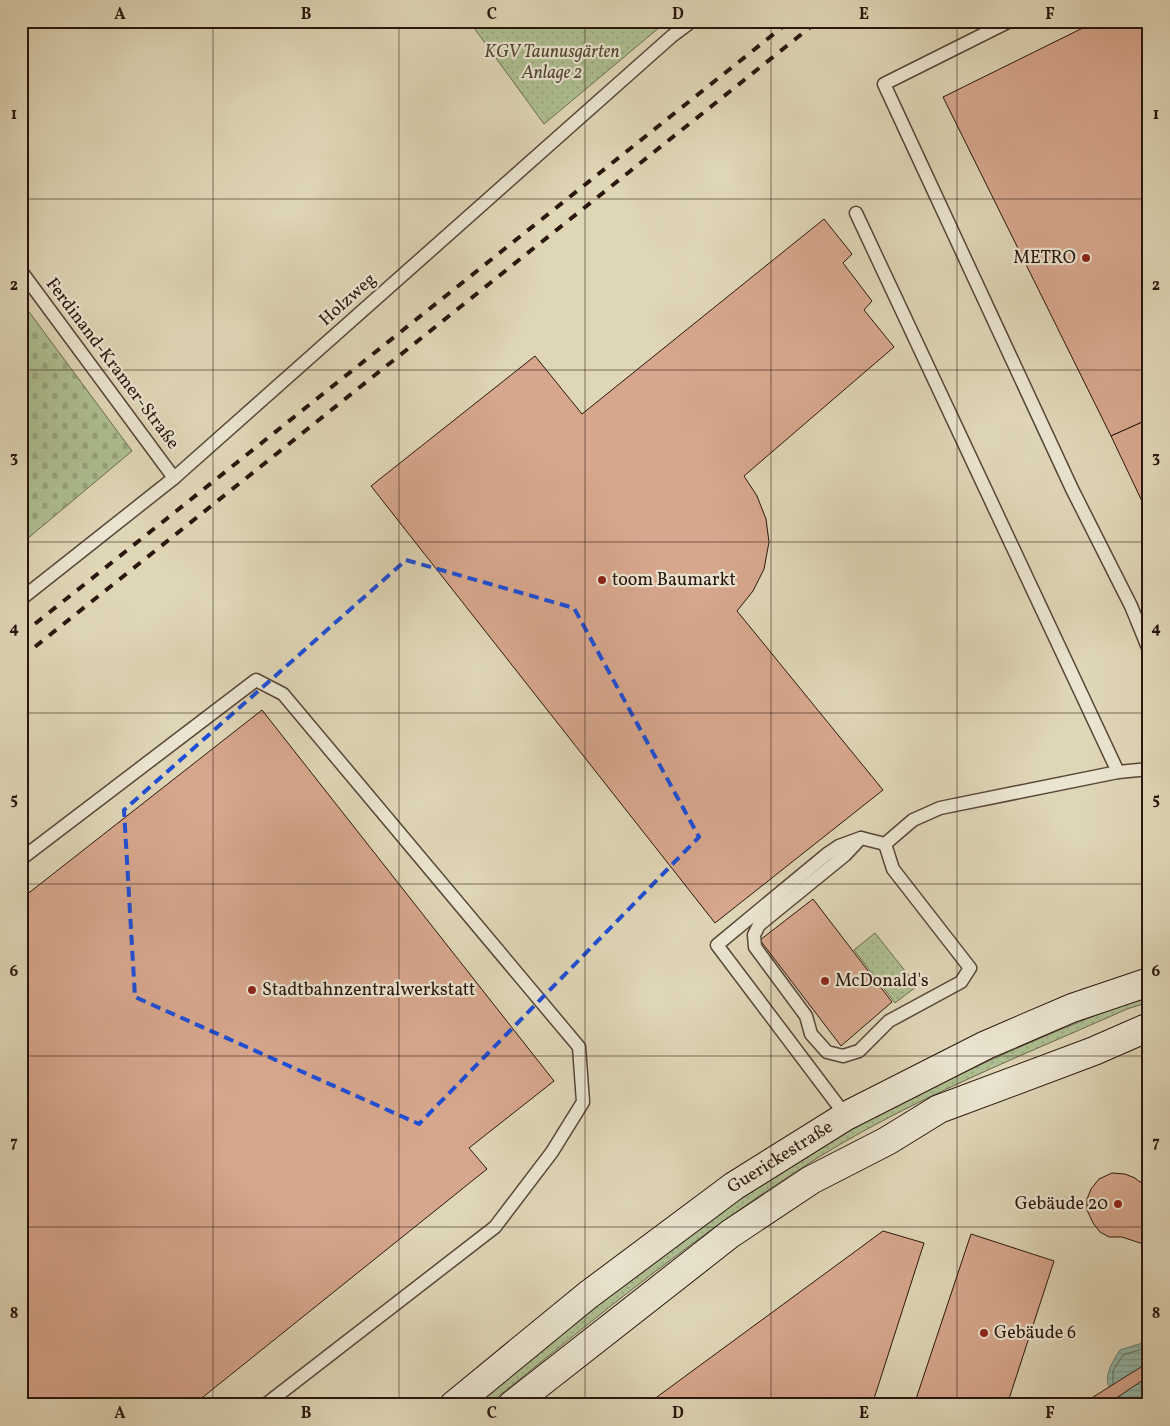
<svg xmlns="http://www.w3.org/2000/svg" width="1170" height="1426" viewBox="0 0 1170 1426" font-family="Vollkorn,serif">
<defs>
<pattern id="green-dots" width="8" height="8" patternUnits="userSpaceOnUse" patternTransform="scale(1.25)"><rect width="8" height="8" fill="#aebf91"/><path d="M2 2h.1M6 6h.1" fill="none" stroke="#96a37c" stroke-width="1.8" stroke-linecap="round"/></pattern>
<pattern id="cemetery-stones" width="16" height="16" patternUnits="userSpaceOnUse" patternTransform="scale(1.25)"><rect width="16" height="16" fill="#aebf91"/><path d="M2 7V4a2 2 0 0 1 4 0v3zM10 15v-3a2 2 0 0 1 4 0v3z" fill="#96a37c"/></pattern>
<pattern id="water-rules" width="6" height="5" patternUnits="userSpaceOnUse" patternTransform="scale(1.25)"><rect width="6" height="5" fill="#93b9ac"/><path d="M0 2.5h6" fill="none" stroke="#7f9e93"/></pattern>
</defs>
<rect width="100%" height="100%" fill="#dfd6b6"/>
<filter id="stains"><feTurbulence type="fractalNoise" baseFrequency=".004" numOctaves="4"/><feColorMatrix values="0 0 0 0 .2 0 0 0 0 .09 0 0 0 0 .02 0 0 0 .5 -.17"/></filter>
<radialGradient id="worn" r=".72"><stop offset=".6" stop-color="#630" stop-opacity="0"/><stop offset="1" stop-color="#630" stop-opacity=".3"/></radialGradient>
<g fill="url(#green-dots)" stroke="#6c6a50">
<polygon points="469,21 667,21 544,124"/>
<polygon points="875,933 917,986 895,1003 854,950"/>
<path d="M1149 995V1002L1127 1009C1024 1055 916 1097 819 1157 702 1230 595 1318 488 1405H474C568 1329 662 1251 762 1183 802 1157 844 1133 886 1111 971 1067 1059 1028 1149 995Z"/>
</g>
<polygon fill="url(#cemetery-stones)" stroke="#6c6a50" points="21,301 132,451 21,544"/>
<path fill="url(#water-rules)" stroke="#69786d" d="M1149 1341V1405H1117C1103 1379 1105 1374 1120 1350Z"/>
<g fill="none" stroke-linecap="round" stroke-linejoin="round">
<polyline stroke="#5e685d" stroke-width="1" points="1113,1383 1113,1371 1123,1355 1149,1347"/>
</g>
<g fill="#d7a78d" stroke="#2a160e">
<polygon points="1097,21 1149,21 1149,419 1111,436 943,97"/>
<polygon points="824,219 852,254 843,263 872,301 864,310 894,347 744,476 757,496 766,519 769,542 764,569 753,591 737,611 883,790 715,923 371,486 535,356 582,414"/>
<polygon points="1149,419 1149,516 1111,436"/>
<polygon points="262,710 554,1081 469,1148 487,1169 193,1405 21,1405 21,899"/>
<polygon points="813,899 892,1002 841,1046 760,940"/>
<polygon points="1112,1173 1125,1174 1135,1178 1140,1182 1143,1181 1149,1183 1149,1246 1122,1237 1109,1237 1100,1232 1093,1223 1087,1210 1087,1199 1091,1189 1099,1179"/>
<polygon points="883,1231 924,1243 872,1405 646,1405"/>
<polygon points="971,1234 1054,1261 1007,1405 914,1405"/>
<polygon points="1149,1362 1149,1376 1106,1405 1094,1405 1090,1399"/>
</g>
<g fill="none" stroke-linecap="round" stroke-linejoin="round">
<defs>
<g id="service">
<polyline points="1010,21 884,84 1072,489 1131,606 1149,650"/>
<polyline points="856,213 1118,772"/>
<polyline points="21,271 174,478"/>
<polyline points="21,599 174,478 672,36 692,21"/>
<polyline points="861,838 845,855 759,925 754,935 755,947 806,1016 811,1034 827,1052 843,1056 859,1051 889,1021 961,982 970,968 893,869 885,844 913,820 940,808 1118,772 1149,769"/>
<polyline points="21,859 256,680 283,694 579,1047 583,1102 552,1152 495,1227 265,1405"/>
<polyline points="846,1116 717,945 827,854 839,846 861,838 885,844"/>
</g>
<g id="secondary">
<path id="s1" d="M454 1405 588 1295 734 1186 846 1116 986 1045 1072 1008 1149 982"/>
<polyline points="512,1405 730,1234 811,1180 887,1141 939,1109 1094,1051 1149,1027"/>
</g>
</defs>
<use href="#service" stroke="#574638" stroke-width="15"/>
<use href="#secondary" stroke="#2a160e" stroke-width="30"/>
<use href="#service" stroke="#eae4d0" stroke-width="12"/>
<use href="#secondary" stroke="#eae4d0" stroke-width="28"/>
<g stroke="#2a160e" stroke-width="4" stroke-dasharray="9 9" stroke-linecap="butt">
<polyline points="21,635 790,21"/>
<polyline points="21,658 818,21"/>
</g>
</g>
<path fill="none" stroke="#1d4ed8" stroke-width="4" stroke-dasharray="10 6" stroke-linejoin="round" d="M406 560 574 608 699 837 419 1124 135 997 124 810Z"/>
<path fill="none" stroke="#2a160e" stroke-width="1" stroke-opacity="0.55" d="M213 21V1405M399 21V1405M585 21V1405M771 21V1405M957 21V1405M21 199H1149M21 370H1149M21 542H1149M21 713H1149M21 884H1149M21 1056H1149M21 1227H1149"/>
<g fill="#8f2418" stroke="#eae4d0" stroke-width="2">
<circle cx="1086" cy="258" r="5"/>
<circle cx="602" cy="580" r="5"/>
<circle cx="825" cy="981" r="5"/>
<circle cx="252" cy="990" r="5"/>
<circle cx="1118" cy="1204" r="5"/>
<circle cx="984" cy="1333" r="5"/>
</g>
<g text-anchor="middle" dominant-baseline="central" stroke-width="4.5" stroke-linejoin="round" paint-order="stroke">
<g font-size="18" font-style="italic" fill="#524935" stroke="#eae4d0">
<text x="552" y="52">KGV Taunusgärten<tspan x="552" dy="21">Anlage 2</tspan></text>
</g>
<g font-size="18" fill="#2a160e" stroke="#eae4d0" text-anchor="start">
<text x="1076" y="258" text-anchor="end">METRO</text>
<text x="612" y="580">toom Baumarkt</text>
<text x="835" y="981">McDonald's</text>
<text x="262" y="990">Stadtbahnzentralwerkstatt</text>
<text x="1108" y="1204" text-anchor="end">Gebäude 20</text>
<text x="994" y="1333">Gebäude 6</text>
</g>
<g font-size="18" fill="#2a160e" stroke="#eae4d0">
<text transform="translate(348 300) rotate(-42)">Holzweg</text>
<text transform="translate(112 364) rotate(53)">Ferdinand-Kramer-Straße</text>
<text stroke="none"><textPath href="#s1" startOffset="410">Guerickestraße</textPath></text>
</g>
</g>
<rect width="1170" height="1426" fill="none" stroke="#dfd6b6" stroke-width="55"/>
<rect x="28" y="28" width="1114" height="1370" fill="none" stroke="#2a160e" stroke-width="2"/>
<g font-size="16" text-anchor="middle" font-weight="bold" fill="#2a160e">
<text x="120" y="19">A</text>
<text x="306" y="19">B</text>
<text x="492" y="19">C</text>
<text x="678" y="19">D</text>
<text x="864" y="19">E</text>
<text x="1050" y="19">F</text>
<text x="14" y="119">1</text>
<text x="1156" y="119">1</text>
<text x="14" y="290">2</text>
<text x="1156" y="290">2</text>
<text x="14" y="462">3</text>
<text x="1156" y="462">3</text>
<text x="14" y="633">4</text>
<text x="1156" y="633">4</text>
<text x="14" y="804">5</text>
<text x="1156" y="804">5</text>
<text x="14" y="976">6</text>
<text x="1156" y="976">6</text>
<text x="14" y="1147">7</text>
<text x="1156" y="1147">7</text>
<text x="14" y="1318">8</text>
<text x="1156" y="1318">8</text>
<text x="120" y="1418">A</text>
<text x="306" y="1418">B</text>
<text x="492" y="1418">C</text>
<text x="678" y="1418">D</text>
<text x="864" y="1418">E</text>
<text x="1050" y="1418">F</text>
</g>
<rect width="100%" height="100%" filter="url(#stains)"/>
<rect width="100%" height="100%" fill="url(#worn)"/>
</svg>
